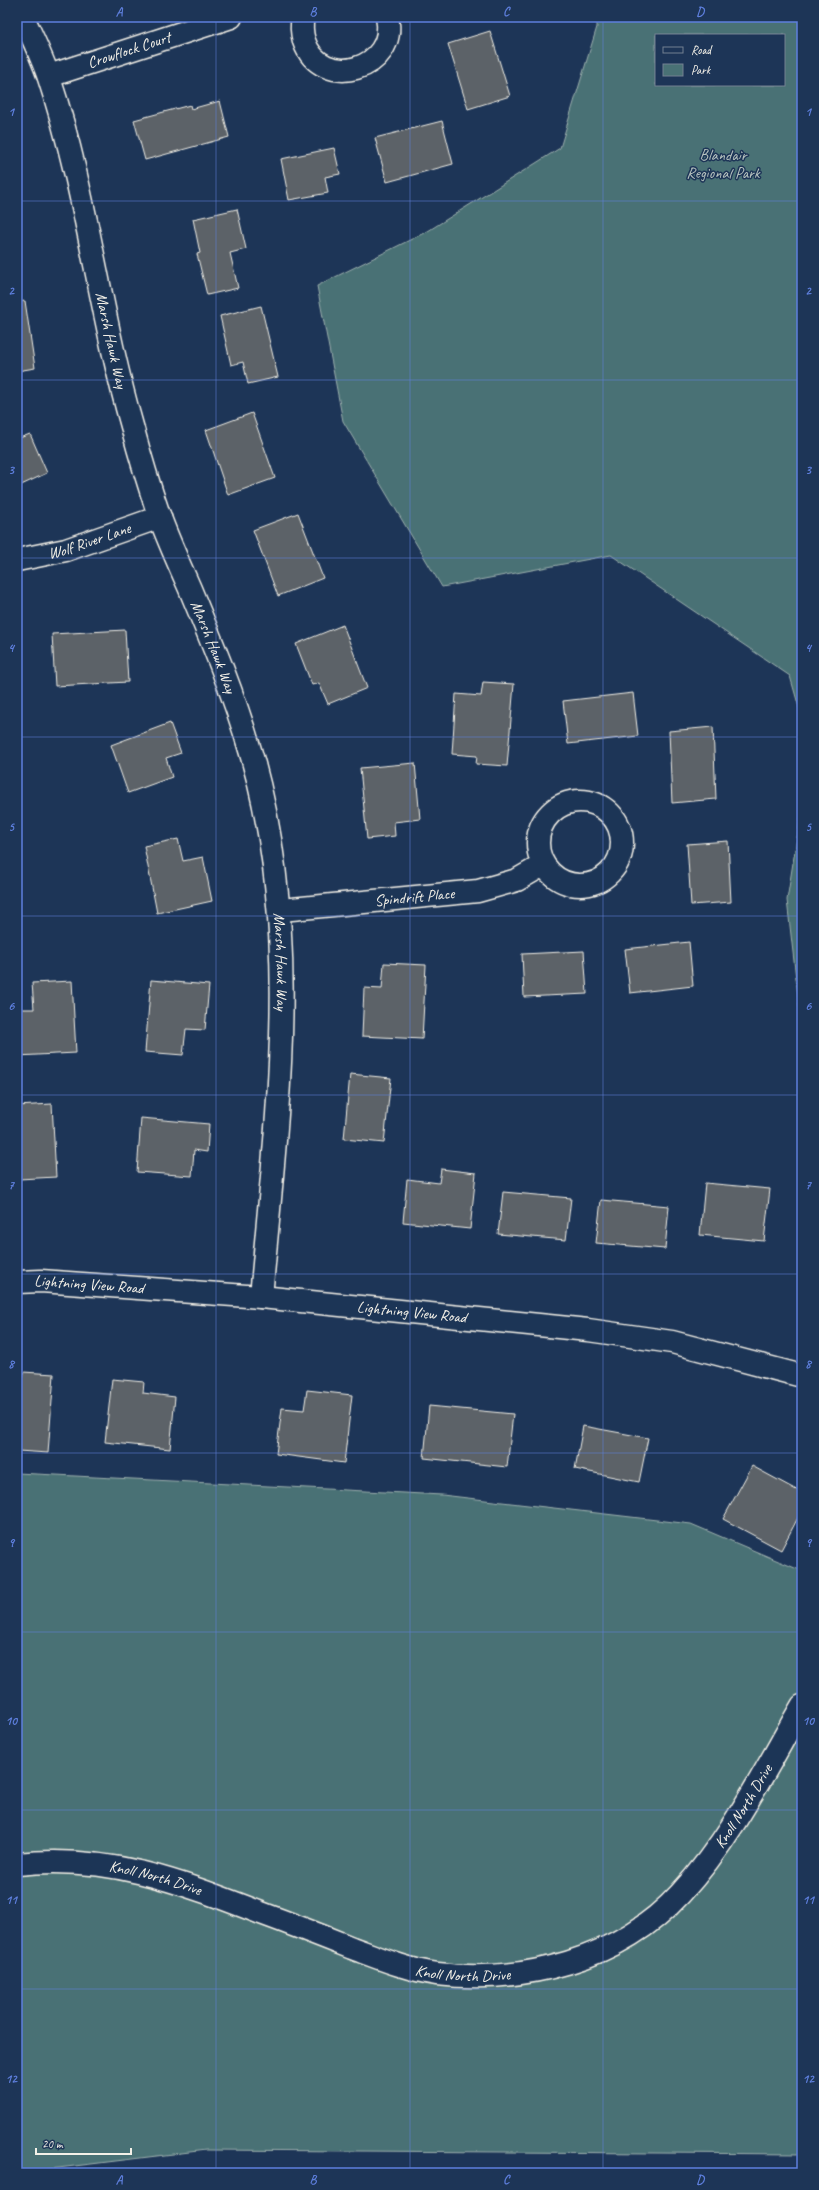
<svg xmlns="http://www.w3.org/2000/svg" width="819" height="2190" viewBox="0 0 819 2190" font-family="Caveat,sans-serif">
<rect width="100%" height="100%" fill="#1d3557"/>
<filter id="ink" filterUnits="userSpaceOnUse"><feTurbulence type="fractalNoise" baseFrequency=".025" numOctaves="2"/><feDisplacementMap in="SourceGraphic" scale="8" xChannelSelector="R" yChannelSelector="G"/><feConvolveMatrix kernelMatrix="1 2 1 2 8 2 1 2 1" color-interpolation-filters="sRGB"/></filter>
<g filter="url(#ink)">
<g fill="#497175" stroke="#9eb1ae" fill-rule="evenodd">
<path d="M597 17H802V718L790 676 611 555 442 587 343 421 317 286 428 231 560 148 597 27ZM656 35H784V85H656Z"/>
<polygon points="802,807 802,1031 787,900"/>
<polygon points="17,1473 442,1495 691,1524 802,1571 802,2154 206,2150 17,2173"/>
</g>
<g fill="#5b6267" stroke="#f4f1e8">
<polygon points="490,31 510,96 468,109 448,44"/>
<polygon points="220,101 229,137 145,160 134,120 190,105 191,109"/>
<polygon points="442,121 453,164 387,182 375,138"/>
<polygon points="334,148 340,174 325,177 328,193 289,200 281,159"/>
<polygon points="237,209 246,249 230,253 238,288 207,295 197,254 200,253 193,219"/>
<polygon points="25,301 35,368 17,371 17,302"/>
<polygon points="261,306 278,377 248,384 243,362 231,365 220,316"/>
<polygon points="252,413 275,478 228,495 206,430"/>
<polygon points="30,434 47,473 17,487 17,439"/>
<polygon points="298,513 323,578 278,596 253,530"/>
<polygon points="343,625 367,688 328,704 319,683 312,685 296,644"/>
<polygon points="125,630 128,682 55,686 52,634"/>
<polygon points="483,682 514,684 507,766 476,764 477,756 452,754 456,694 481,696"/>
<polygon points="633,693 638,736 568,744 563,701"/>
<polygon points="170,723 181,753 166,758 172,777 128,793 111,745"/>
<polygon points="713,727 716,799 672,803 669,731"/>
<polygon points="415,763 420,819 394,822 395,836 367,839 360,768"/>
<polygon points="178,839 183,861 203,857 212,901 157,913 144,846"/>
<polygon points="728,841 731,902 691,905 687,844"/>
<polygon points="689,942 693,986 630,993 625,949"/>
<polygon points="584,951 587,994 524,997 522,954"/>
<polygon points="384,963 426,965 422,1039 362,1036 364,988 382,989"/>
<polygon points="151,980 209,985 205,1030 186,1029 183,1055 145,1052"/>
<polygon points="72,981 76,1053 17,1056 17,1009 34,1009 32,983"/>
<polygon points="350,1074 391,1078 384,1143 344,1139"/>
<polygon points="52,1104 56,1177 19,1179 17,1106"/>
<polygon points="141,1118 209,1124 207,1152 194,1150 192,1176 137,1172"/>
<polygon points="441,1169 476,1173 470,1229 403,1222 407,1179 439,1183"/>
<polygon points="705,1183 770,1189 764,1241 700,1235"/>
<polygon points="503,1192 571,1198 566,1240 498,1234"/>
<polygon points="601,1200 669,1206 665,1249 596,1243"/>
<polygon points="23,1372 54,1374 48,1453 18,1451 17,1384 22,1384"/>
<polygon points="112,1379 144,1382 143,1393 175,1397 170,1449 105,1442"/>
<polygon points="307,1390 352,1395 344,1463 276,1454 282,1408 304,1410"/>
<polygon points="429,1406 513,1414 507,1467 424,1458"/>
<polygon points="583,1426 648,1438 639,1482 575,1469"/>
<polygon points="752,1466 802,1493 802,1510 781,1550 723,1519"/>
</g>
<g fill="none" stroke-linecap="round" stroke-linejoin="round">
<defs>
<g id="minor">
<path id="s1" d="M23 17C32 37 42 57 49 78 87 192 99 311 132 426 140 456 149 486 159 515 168 540 179 564 190 589 212 642 234 695 250 750 303 930 277 1114 261 1297"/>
<path d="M303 17C301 25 302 34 304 41 321 92 399 70 387 17"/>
<path id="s2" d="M49 76 231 17"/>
<path id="s3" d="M17 560 66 550 160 517"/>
<circle cx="580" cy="843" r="42"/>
<path id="s4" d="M281 910 478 891 517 880 543 865"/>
<path id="s5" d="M17 1282 41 1281 261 1297 588 1330 672 1342 802 1376"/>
<path id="s6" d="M17 1864C108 1854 178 1881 261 1913 291 1924 322 1936 352 1948 379 1958 408 1970 437 1974 523 1984 620 1960 680 1894 731 1839 765 1770 802 1706"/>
</g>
</defs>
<use href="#minor" stroke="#f4f1e8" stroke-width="25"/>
<use href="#minor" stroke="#1d3557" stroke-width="22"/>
</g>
</g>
<path fill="none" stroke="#5e7fdd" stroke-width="1" stroke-opacity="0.55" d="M216 17V2173M410 17V2173M603 17V2173M17 201H802M17 380H802M17 558H802M17 737H802M17 916H802M17 1095H802M17 1274H802M17 1453H802M17 1632H802M17 1810H802M17 1989H802"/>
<g text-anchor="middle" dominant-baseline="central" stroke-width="3" stroke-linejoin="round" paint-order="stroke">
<g font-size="16" fill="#f4f1e8" stroke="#1d3557">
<text stroke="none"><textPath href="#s2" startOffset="84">Crowflock Court</textPath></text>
<text stroke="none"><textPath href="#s1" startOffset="336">Marsh Hawk Way</textPath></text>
<text stroke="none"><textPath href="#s3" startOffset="75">Wolf River Lane</textPath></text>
<text stroke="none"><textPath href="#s1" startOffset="660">Marsh Hawk Way</textPath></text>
<text stroke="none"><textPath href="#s4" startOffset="134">Spindrift Place</textPath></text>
<text stroke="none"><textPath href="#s1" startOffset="984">Marsh Hawk Way</textPath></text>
<text stroke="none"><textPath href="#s5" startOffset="72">Lightning View Road</textPath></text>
<text stroke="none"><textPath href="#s5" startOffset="396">Lightning View Road</textPath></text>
<text stroke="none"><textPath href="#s6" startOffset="812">Knoll North Drive</textPath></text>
<text stroke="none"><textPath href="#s6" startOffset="140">Knoll North Drive</textPath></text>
<text stroke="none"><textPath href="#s6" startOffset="464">Knoll North Drive</textPath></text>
</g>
<g font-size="16" fill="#b8c4c0" stroke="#1d3557">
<text x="723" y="155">Blandair<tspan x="723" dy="18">Regional Park</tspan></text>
</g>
</g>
<rect width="819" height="2190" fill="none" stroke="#1d3557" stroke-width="44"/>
<rect x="655" y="34" width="130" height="52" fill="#1d3557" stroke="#738091"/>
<rect x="663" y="47" width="20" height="6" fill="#1d3557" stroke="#738091"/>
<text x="691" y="54" font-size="12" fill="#f4f1e8">Road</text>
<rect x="663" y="64" width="20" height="12" fill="#497175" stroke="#738091"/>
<text x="691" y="74" font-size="12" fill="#f4f1e8">Park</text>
<path d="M36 2148v6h95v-6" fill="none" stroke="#f4f1e8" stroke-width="2"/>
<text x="42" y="2148" font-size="12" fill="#f4f1e8" stroke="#1d3557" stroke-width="3" paint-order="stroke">20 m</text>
<rect x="22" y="22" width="775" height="2146" fill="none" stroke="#5e7fdd" stroke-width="1.5"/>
<g font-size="13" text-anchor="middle" font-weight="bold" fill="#5e7fdd">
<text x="119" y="16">A</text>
<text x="313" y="16">B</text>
<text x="506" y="16">C</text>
<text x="700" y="16">D</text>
<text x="11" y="116">1</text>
<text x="808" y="116">1</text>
<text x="11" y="295">2</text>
<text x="808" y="295">2</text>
<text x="11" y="474">3</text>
<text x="808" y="474">3</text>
<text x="11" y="652">4</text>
<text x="808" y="652">4</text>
<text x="11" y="831">5</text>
<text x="808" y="831">5</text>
<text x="11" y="1010">6</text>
<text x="808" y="1010">6</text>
<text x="11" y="1189">7</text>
<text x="808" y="1189">7</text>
<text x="11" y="1368">8</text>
<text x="808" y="1368">8</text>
<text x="11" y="1547">9</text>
<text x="808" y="1547">9</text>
<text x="11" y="1725">10</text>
<text x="808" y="1725">10</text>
<text x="11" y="1904">11</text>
<text x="808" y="1904">11</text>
<text x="11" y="2083">12</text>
<text x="808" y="2083">12</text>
<text x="119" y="2184">A</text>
<text x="313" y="2184">B</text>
<text x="506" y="2184">C</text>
<text x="700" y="2184">D</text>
</g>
</svg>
